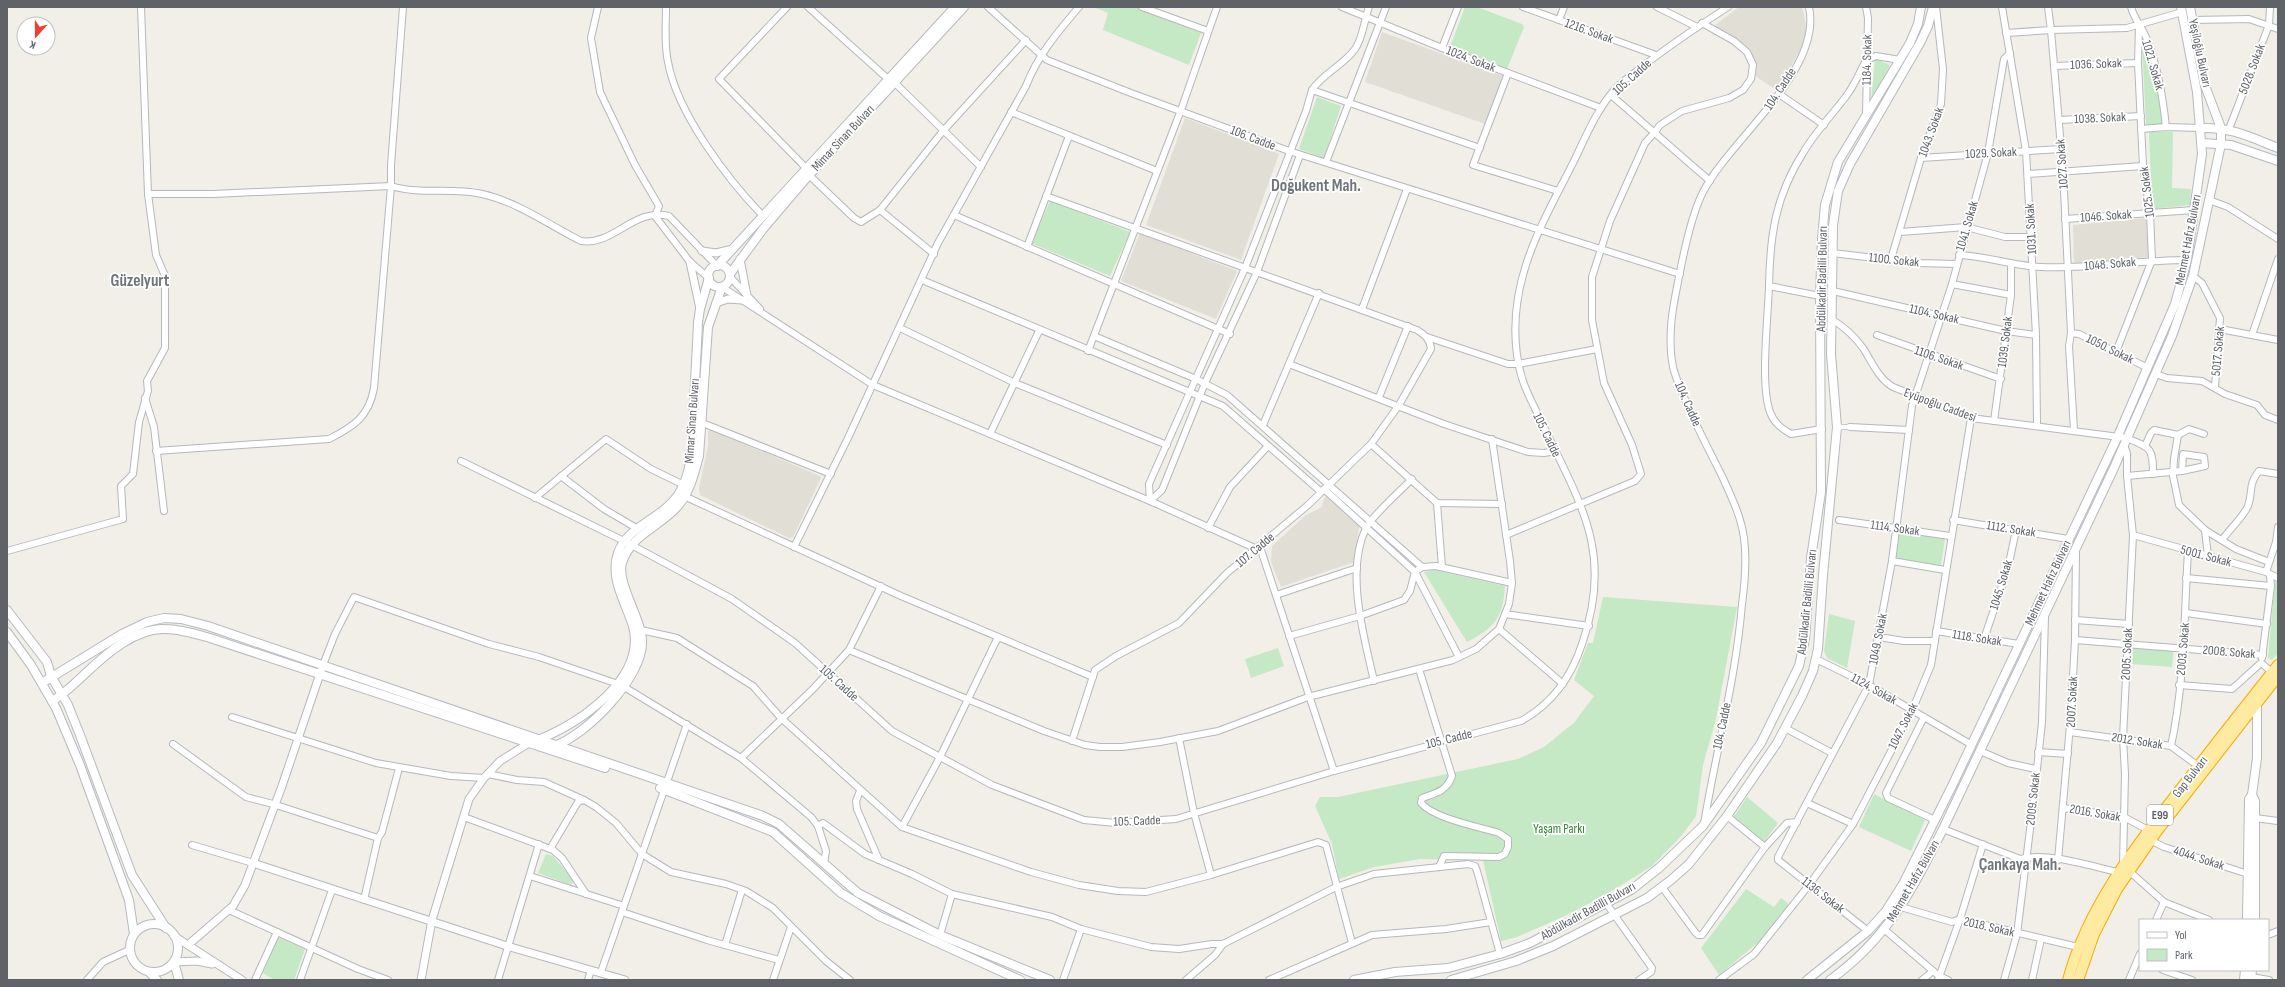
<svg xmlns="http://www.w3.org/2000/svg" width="2285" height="987" viewBox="0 0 2285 987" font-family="'Sofia Sans Condensed',sans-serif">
<rect width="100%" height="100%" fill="#f1efe8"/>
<g fill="#e1ded6">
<polygon points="1739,7 1801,7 1803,10 1807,30 1804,42 1778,91 1755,76 1755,62 1745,46 1716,27 1715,25"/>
<polygon points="1382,32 1503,76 1485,124 1365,82"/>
<polygon points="1185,118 1279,154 1241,260 1146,225"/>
<polygon points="2146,218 2149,257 2074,264 2073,225"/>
<polygon points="1140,233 1237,271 1216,319 1121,281"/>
<polygon points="712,430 820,476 821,478 793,537 789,538 700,495 699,488 708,446 708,431"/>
<polygon points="1328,495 1360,521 1354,562 1281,587 1271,562 1272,546 1306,515 1322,507 1324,498"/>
</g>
<g fill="#c5e8c5">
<polygon points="1093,7 1136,7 1201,33 1189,65 1103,30 1108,13"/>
<polygon points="1465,7 1477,7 1522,24 1524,27 1507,69 1450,47"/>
<polygon points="2142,41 2145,42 2160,102 2163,124 2146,125"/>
<polygon points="1875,59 1890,65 1871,101"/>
<polygon points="1317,97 1341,106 1324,158 1299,149"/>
<polygon points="2149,132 2173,132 2172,188 2191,189 2190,205 2152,209"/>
<polygon points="1050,201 1130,232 1110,276 1031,243"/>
<polygon points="1898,532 1945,538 1941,565 1895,559"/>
<path d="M1435 570 1505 586C1503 618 1495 627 1467 642L1424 572Z"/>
<polygon points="2275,581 2278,582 2278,653 2272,660 2268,658"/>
<polygon points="1603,597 1737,607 1716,719 1703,765 1696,816 1682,835 1652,866 1607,894 1567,915 1517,937 1501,941 1483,860 1420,859 1374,867 1339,879 1332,844 1315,806 1320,797 1338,797 1518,759 1544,747 1565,730 1574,723 1594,696 1574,680 1588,643 1593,643"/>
<polygon points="1829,614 1855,621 1847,668 1827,658 1824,651"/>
<polygon points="2133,646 2174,649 2172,667 2132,664"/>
<polygon points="1278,648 1284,666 1251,678 1245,659"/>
<polygon points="1874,794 1925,820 1911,851 1859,827"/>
<polygon points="1747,797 1778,823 1764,842 1733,818"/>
<polygon points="546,854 553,856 574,881 571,885 538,873"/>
<polygon points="1746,889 1774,907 1781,898 1789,904 1762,939 1719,975 1701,948"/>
<polygon points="278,937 305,949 294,980 274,980 263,973"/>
</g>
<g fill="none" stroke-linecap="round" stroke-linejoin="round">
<defs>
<polyline id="pedestrian" points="1837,427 1850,427"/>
<g id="minor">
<polyline points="598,7 591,38 600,92 635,165 659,206 655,216"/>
<path d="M666 7C666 25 664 44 668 62 677 113 728 180 763 216"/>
<polyline points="787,7 719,79 806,168"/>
<polyline points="808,7 888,79"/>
<polyline points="988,7 1047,60 1131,93 1289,151 1680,274"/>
<polyline points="1142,7 1208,31"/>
<polyline points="1342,7 1442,48 1601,108"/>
<polyline points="1523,7 1656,55"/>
<polyline points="1657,7 1697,27"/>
<polyline points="1866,7 1868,18 1866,114"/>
<polyline points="2002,7 2026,151 2036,335 2037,426"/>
<path d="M2131 7C2134 19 2143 28 2147 40 2158 67 2163 98 2166 127"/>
<polyline points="1559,20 1564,7"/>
<polyline points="2193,20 2249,19 2278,29"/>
<polyline points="2006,33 2051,30 2048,7"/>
<polyline points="1442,48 1458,7"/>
<polyline points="2054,66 2138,63"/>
<polyline points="1508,73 1473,165 1558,191"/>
<polyline points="894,82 981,167"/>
<path d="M1312 90C1323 73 1344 65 1355 49 1363 38 1364 20 1369 7"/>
<polyline points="1779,94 1824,125"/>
<polyline points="1611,95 1710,181"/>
<polyline points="1011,112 1157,171"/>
<polyline points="2059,120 2141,116"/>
<polyline points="2141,129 2166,127 2201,128"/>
<polyline points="2229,129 2269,25 2270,7"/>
<polyline points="1300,155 1257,272 1205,383 1162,490 1150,501 1149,484 1245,268 1306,111 1312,90 1480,148"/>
<polyline points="1921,158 2061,149"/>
<polyline points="1326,162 1386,7"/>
<polyline points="2028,174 2143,166"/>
<polyline points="809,175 854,218 861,222 880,210 943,131 1026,40"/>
<path d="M148 194H213L391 186C421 195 452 187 482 194 518 202 549 225 581 241 614 246 634 207 669 216L717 266"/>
<path d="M1046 196 1417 330C1425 335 1430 339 1431 349L1399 405 1371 444 1308 505 1227 573 1179 623 1116 656 1095 670 1072 741"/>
<polyline points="2209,200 2228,207 2278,239"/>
<polyline points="880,210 934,254"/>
<polyline points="954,215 1230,334"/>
<polyline points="655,216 690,262 709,278"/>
<polyline points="2065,219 2194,210"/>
<polyline points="1900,232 1966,227 2005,237 2031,237"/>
<polyline points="1027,247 1069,136"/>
<polyline points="1832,253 1918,263 1957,264"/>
<path d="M1959 255C1987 256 2013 266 2041 267 2089 269 2138 260 2187 260"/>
<polyline points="1891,259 1921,158 1941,104 1943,69 1936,7"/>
<polyline points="2193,276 2202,283 2220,318 2215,387"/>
<polyline points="730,277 760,309"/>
<polyline points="922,280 1223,406 1320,491"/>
<polyline points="1952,284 2011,295"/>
<path d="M1769 286C1770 236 1775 197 1803 153 1815 132 1833 114 1847 95 1855 84 1860 72 1866 60L1876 56 1900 60"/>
<polyline points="722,287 873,385 1150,501 1257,549"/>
<polyline points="1833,291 2006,331 2036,335"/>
<path d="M1820 296 1769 286C1768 318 1760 385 1770 412 1774 423 1781 428 1791 434L1822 429"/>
<polyline points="1362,309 1407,189"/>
<path d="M1833 320C1844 327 1855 337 1863 348 1872 362 1878 378 1893 387L1971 418 2127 438C2151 448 2153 448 2153 474"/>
<polyline points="900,328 1015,383 1167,445"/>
<polyline points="2220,329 2278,340"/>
<polyline points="2071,333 2079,334 2148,368"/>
<polyline points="1877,335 2001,379"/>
<polyline points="2252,335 2278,259"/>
<polyline points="1094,336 1196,379 1227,395 1422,567"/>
<polyline points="1427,337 1508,364 1518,364 1597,349"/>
<polyline points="1088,351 1181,110 1217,7"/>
<polyline points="2116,352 2152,260 2150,213 2143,166 2138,63 2139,25"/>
<polyline points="1289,364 1444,424 1528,452 1544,453 1556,451"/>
<polyline points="2156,374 2167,378 2202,381 2225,394 2257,405 2265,415 2278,420"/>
<polyline points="1379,397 1408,326"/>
<polyline points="145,398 154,427 164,511"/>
<polyline points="1994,421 2011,295 2011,263"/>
<polyline points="700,422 831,474"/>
<polyline points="1263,425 1319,293"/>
<polyline points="1850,427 1909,430"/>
<polyline points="2074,430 2069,346 2071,333 2063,171 2051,30 2127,28 2182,12"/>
<polyline points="990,434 1039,331"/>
<polyline points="2178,435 2174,459 2173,476 2179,505 2205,530 2236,549 2269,562"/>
<polyline points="1371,444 1437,503 1502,504"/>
<polyline points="2145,446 2151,433 2154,430 2178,435 2189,429 2204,434"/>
<path d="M156 451 329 439C353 427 369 417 374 388L391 186V165L403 7"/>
<path d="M461 461 624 541 732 599 795 643 892 731 992 785 1084 820 1116 823 1176 819 1334 771 1521 721C1552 704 1571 678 1582 644 1614 553 1581 505 1543 425 1531 399 1521 385 1517 355 1507 281 1542 224 1574 161 1586 136 1597 109 1616 88 1622 81 1631 76 1638 70 1667 47 1697 27 1728 7"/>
<polyline points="561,476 604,509 638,529"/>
<polyline points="2127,476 2182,471 2205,466 2204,457 2183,454 2182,471"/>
<polyline points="1324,489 1415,572 1459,657"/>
<polyline points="684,496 901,596 1093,677"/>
<polyline points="535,498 606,439 651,469 684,485"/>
<polyline points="1437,503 1442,567"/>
<polyline points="1839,520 1950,536"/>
<polyline points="1953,520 2068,539"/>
<polyline points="1208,528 1230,487 1268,446"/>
<polyline points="2205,530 2208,556"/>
<polyline points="1506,535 1635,481 1641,474 1632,445 1604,383 1592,320 1592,277 1610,221 1645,143 1655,132 1660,125 1682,111 1729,98 1743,90 1751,79 1753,65 1747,52 1734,41 1702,23"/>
<polyline points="2133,535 2266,572 2278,578"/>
<path d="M2222 540C2229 530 2244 516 2248 506 2253 492 2248 484 2259 471L2278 474"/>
<path d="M794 547 848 438 938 243 1026 86C1038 55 1057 33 1079 7"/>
<polyline points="1260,547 1334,771"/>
<polyline points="7,551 123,519 121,486 133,474 139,422 148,391 147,381 165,348 165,276 156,255 148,194 141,7"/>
<polyline points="1892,561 1945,570"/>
<polyline points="2266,572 2276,542 2278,527"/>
<polyline points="2186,578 2271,586"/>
<polyline points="1276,595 1357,568"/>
<polyline points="2186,613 2267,624"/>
<polyline points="1505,614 1589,626"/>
<polyline points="2075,620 2129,624"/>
<polyline points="1499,629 1563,684"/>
<polyline points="641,630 677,638 753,686 781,718 902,827 1031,872 1079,885 1118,891 1146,892 1211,875 1318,842 1326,845 1352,943"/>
<polyline points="1936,631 2019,644"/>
<polyline points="1289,636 1360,616 1404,600 1410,591 1415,572 1422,567 1436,566 1512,583"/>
<polyline points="1879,637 1904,641 1935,641"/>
<polyline points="1984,639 2008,568 2016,530"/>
<polyline points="2075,640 2263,655"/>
<polyline points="849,650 1044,731 1085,745 1100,747 1122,747 1160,742 1218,731 1308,697 1453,660 1476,649 1499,629 1509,604 1512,583 1510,561 1492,439"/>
<polyline points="2262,658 2271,586 2270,576"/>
<polyline points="1816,659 1869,685 1972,745"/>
<polyline points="323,665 335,634 354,597 489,644 539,657 621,685 741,758 811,817 818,826"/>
<path d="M1419 669 1452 776C1447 791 1436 793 1422 798L1421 803C1433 818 1479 827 1499 833L1508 839V847L1505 854 1499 857 1444 856 1439 867"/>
<path d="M1374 681C1364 637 1345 571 1366 528 1371 517 1402 489 1412 479"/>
<polyline points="2179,685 2232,689 2261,663 2272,672"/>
<polyline points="232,717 376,763 451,776 484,778"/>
<polyline points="1924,717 1886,793 1888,798 1935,820"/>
<polyline points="1785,728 1832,753"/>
<polyline points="2070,732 2171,746 2198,766"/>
<polyline points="1179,738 1194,813 1211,875"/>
<polyline points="173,744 246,797 273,804 378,838"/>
<path d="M2171 746C2185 682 2184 616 2188 551"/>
<polyline points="1980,751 2008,763 2036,769"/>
<polyline points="2038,752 2068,754"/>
<polyline points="741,758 813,689 849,650 881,586"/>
<polyline points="488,774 517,780 544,782 584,800"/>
<polyline points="860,791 856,801 857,809 879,860"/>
<polyline points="1807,803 1853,824"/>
<polyline points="2063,808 2124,817 2148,830"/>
<polyline points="1727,816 1765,847"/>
<polyline points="464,817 553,850 562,858 586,894"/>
<polyline points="2255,818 2278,821"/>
<path d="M1704 824C1716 751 1736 678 1742 604 1745 582 1747 560 1744 538 1741 516 1731 496 1722 476 1706 444 1688 411 1676 377 1668 356 1670 325 1674 303 1680 271 1689 220 1703 192 1730 139 1823 71 1809 7"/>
<polyline points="902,827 940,757 998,637"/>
<path d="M1943 829 2020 859C2048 852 2090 866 2118 872"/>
<polyline points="2150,840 2164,847 2248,874"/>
<polyline points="192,845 253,863"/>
<polyline points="550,849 578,802 584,800 596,807 616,823 642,854 671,872 726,884 746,891 773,908 826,961 850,980"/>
<polyline points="2058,860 2071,714 2075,640 2076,550"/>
<polyline points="824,864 826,851 818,826 823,823 865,854 912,874 952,894 1052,917 1081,929 1151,947 1179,949 1212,944 1223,944"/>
<polyline points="2123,865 2125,774 2123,738 2133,535 2127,476 2127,453 2124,445"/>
<polyline points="2129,871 2164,902 2209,920"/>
<polyline points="530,876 624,906"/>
<polyline points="1662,887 1695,932 1698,935 1702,935 1765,847 1787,823 1797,822"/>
<polyline points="364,900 378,838 382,832 399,768"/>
<polyline points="1606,903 1652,968 1651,972 1639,980"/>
<polyline points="1901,907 1952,922 1960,919 2078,947"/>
<polyline points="229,910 358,969 388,980"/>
<polyline points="622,912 707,940 779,960"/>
<polyline points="2156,920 2164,902"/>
<polyline points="1885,930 1939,976 1948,980"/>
<polyline points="1868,931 1778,860 1778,857 1869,685 1892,561 1912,406 1952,284 1988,153 2004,59 2010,53"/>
<polyline points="940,935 952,894"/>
<polyline points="2268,935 2278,931"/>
<polyline points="725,945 742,890"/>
<polyline points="2163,970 2192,980"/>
<polyline points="601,972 687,724"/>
<polyline points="2251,977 2269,980"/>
<polyline points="87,980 103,962 129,950"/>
<polyline points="255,980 277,932"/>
<polyline points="300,980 332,890"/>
<polyline points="498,980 539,844"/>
<polyline points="588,980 591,970"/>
<polyline points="773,980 791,927"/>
<polyline points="1063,980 1081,929"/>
<polyline points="1186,980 1215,955 1223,944 1336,887 1374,874 1468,864 1475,866 1477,871 1500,954"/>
<polyline points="1269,980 1372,935 1446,929 1491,922"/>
<polyline points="1719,980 1754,954 1809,885 1853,824 1912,711 1931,665 1971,418"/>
<polyline points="1922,980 1933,971"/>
<polyline points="1938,980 1960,919 1983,844"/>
<polyline points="2004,980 2017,934 2034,797 2042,722 2045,617"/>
<polyline points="2032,980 2041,939"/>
<polyline points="2129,980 2140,954"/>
</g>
<g id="tertiary">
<polyline points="702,251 716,253 733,249"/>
<polyline points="740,259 747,296"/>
<polyline points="690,262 700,309"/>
<polyline points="716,303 728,299 742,300"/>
<polyline points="253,863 507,946 625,980"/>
<polyline points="174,936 242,980"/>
<polyline points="188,945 233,906 245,885 282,786 323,665"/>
<polyline points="174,962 197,961 212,964"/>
<polyline points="421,980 432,920 469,799 484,778 500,761 529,743"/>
</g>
<g id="secondary">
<path d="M2201 128C2231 127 2250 137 2278 148"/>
<polyline points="2202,143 2231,145 2278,161"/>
<circle cx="719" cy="276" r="11"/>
<polyline points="717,266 955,7"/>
<polyline points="730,274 763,229 809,175 964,7"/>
<polyline points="7,610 47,662 51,676 68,705 80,735 132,875 166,928"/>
<polyline points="7,632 31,665 56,708 80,765 129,900 134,934"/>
<polyline points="42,683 122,634 147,622 164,618 181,619 208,626 763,816 779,824 858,893 940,935 1050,980"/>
<path d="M52 701C66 693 75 683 87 672 107 653 136 628 165 629 180 629 196 634 210 638L605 768"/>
<path d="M538 740C579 723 647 679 633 626 626 603 609 578 618 553 627 526 662 519 678 495 695 469 692 434 694 404 695 377 697 349 698 322L700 309 709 278"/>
<path d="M554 746C586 736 644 676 642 641 642 620 616 582 622 563 631 534 660 527 678 506 690 492 694 474 699 456L708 327 722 287"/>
<polyline points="660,788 773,832 841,893 879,916 1020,980"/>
<polyline points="2252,795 2255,801 2255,920"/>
<polyline points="2247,920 2249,799 2252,795 2257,758 2257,703"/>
<circle cx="154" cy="948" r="24"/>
<polyline points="174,962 179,980"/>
<polyline points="150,973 157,980"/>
<polyline points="1354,980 1395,972 1448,968 1500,954 1530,943 1631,890 1659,868 1703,826 1761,743 1799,666 1805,639 1811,558 1821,492 1820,296 1822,239 1825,205 1838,162 1910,43 1918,24 1921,7"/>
<polyline points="1451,980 1516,961 1553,946 1647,898 1671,880 1689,864 1727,816 1777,743 1802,696 1813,671 1818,649 1823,575 1837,427 1831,354 1833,225 1838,191 1850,164 1920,43 1928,26 1933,7"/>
<polyline points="1807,980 1868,931 1886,911 1903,884 1952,786 2117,438 2175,304 2187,260 2202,154 2197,92 2181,7"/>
<path d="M1830 980C1888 938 1912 890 1943 829L2113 470 2172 336 2193 276 2221 144V128L2204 83 2190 7"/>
<polyline points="2244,980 2245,970"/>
<polyline points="2251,980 2252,970"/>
</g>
<g id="trunk">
<path d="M2068 980C2088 906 2136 846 2183 786 2214 746 2246 705 2278 665"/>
<polyline points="2078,980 2094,934 2117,889 2157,831 2278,676"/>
</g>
</defs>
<use href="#pedestrian" stroke="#b5b8bc" stroke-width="6"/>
<use href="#minor" stroke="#b5b8bc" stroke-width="8"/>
<use href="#tertiary" stroke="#b5b8bc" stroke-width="9"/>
<use href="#secondary" stroke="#b6babf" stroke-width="10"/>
<use href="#trunk" stroke="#f9ab00" stroke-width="12"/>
<use href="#pedestrian" stroke="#fff" stroke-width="4.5"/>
<use href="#minor" stroke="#fff" stroke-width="6"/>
<use href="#tertiary" stroke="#fff" stroke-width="7"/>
<use href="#secondary" stroke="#fff" stroke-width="8"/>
<use href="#trunk" stroke="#feeaa1" stroke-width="10"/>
</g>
<g text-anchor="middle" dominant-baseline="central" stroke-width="3.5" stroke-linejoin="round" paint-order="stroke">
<rect fill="#fff" stroke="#8f9295" stroke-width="1" x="2147" y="805" width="26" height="20" rx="3"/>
<g font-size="12" font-weight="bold" fill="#5f6368">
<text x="2160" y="815">E99</text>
</g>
<g font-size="13" fill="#5f6368" stroke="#fff">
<text transform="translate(1589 31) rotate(20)">1216. Sokak</text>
<text transform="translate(2200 53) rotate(78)">Yeşiloğlu Bulvarı</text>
<text transform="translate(1471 59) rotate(21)">1024. Sokak</text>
<text transform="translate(1867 60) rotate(-89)">1184. Sokak</text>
<text transform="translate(2096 64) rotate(-2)">1036. Sokak</text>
<text transform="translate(2153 65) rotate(74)">1021. Sokak</text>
<text transform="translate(2252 69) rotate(-69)">5028. Sokak</text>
<text transform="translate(1632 77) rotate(-42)">105. Cadde</text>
<text transform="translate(1780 89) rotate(-57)">104. Cadde</text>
<text transform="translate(2100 118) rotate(-3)">1038. Sokak</text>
<text transform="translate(1931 132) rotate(-70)">1043. Sokak</text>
<text transform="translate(843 138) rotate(-47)">Mimar Sinan Bulvarı</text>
<text transform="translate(1253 138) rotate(21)">106. Cadde</text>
<text transform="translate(1991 153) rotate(-3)">1029. Sokak</text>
<text transform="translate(2062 164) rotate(-94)">1027. Sokak</text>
<text transform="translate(2147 192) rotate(-97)">1025. Sokak</text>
<text transform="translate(2106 216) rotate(-4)">1046. Sokak</text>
<text transform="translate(1967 226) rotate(-74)">1041. Sokak</text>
<text transform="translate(2031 229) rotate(-93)">1031. Sokak</text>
<text transform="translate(2188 240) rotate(-79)">Mehmet Hafız Bulvarı</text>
<text transform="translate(1894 260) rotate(6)">1100. Sokak</text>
<text transform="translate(2110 264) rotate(-5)">1048. Sokak</text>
<text transform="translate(1822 279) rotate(-89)">Abdülkadir Badilli Bulvarı</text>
<text transform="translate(1934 314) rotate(13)">1104. Sokak</text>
<text transform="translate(2005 342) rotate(-83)">1039. Sokak</text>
<text transform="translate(2110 349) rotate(26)">1050. Sokak</text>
<text transform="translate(2218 351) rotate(-85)">5017. Sokak</text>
<text transform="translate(1939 358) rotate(19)">1106. Sokak</text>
<text transform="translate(1688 404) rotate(66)">104. Cadde</text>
<text transform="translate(1940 405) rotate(20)">Eyüpoğlu Caddesi</text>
<text transform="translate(692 421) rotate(-86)">Mimar Sinan Bulvarı</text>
<text transform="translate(1547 435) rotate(64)">105. Cadde</text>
<text transform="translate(1895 528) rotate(8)">1114. Sokak</text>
<text transform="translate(2011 529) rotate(9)">1112. Sokak</text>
<text transform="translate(1255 550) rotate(-40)">107. Cadde</text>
<text transform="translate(2206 556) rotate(15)">5001. Sokak</text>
<text transform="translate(2048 583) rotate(-65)">Mehmet Hafız Bulvarı</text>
<text transform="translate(2001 585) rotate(-73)">1045. Sokak</text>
<text transform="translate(1807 602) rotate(-84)">Abdülkadir Badilli Bulvarı</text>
<text transform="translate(1977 638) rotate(9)">1118. Sokak</text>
<text transform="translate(1878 639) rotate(-79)">1049. Sokak</text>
<text transform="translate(2183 649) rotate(-85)">2003. Sokak</text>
<text transform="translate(2229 652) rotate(5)">2008. Sokak</text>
<text transform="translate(2127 654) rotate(-87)">2005. Sokak</text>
<text transform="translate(839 683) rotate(42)">105. Cadde</text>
<text transform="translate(1874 689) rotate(29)">1124. Sokak</text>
<text transform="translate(2072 702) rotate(-87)">2007. Sokak</text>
<text transform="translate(1722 726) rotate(-78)">104. Cadde</text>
<text transform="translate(1903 726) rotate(-63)">1047. Sokak</text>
<text transform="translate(1449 739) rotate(-14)">105. Cadde</text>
<text transform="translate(2137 741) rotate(9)">2012. Sokak</text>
<text transform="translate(2190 777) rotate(-52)">Gap Bulvarı</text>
<text transform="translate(2033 799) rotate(-84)">2009. Sokak</text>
<text transform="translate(2095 813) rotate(10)">2016. Sokak</text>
<text transform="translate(1137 821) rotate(-2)">105. Cadde</text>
<text transform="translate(2199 858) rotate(18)">4044. Sokak</text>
<text transform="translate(1913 881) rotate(-60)">Mehmet Hafız Bulvarı</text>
<text transform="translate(1823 895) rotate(38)">1136. Sokak</text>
<text transform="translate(1588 911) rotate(-29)">Abdülkadir Badilli Bulvarı</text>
<text transform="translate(1989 927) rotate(13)">2018. Sokak</text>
</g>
<g font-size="13" fill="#348238" stroke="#fff">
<text x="1559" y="829">Yaşam Parkı</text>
</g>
<g font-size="17" font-weight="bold" fill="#70757a" stroke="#fff">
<text x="1316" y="186">Doğukent Mah.</text>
<text x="140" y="281">Güzelyurt</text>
<text x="2020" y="865">Çankaya Mah.</text>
</g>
</g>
<rect width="2285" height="987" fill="none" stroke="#5f6368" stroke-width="16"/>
<rect x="2139" y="919" width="130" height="52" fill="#ffffff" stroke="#bfc1c3"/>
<rect x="2147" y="932" width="20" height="6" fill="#ffffff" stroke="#bfc1c3"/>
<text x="2175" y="939" font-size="12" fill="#5f6368">Yol</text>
<rect x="2147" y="949" width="20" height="12" fill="#c5e8c5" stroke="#bfc1c3"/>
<text x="2175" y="959" font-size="12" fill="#5f6368">Park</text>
<g transform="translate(36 36) rotate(201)"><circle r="19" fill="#ffffff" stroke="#bfc1c3"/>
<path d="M0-3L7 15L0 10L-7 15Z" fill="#ea4335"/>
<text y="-6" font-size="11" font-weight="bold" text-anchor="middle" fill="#5f6368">K</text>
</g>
</svg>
